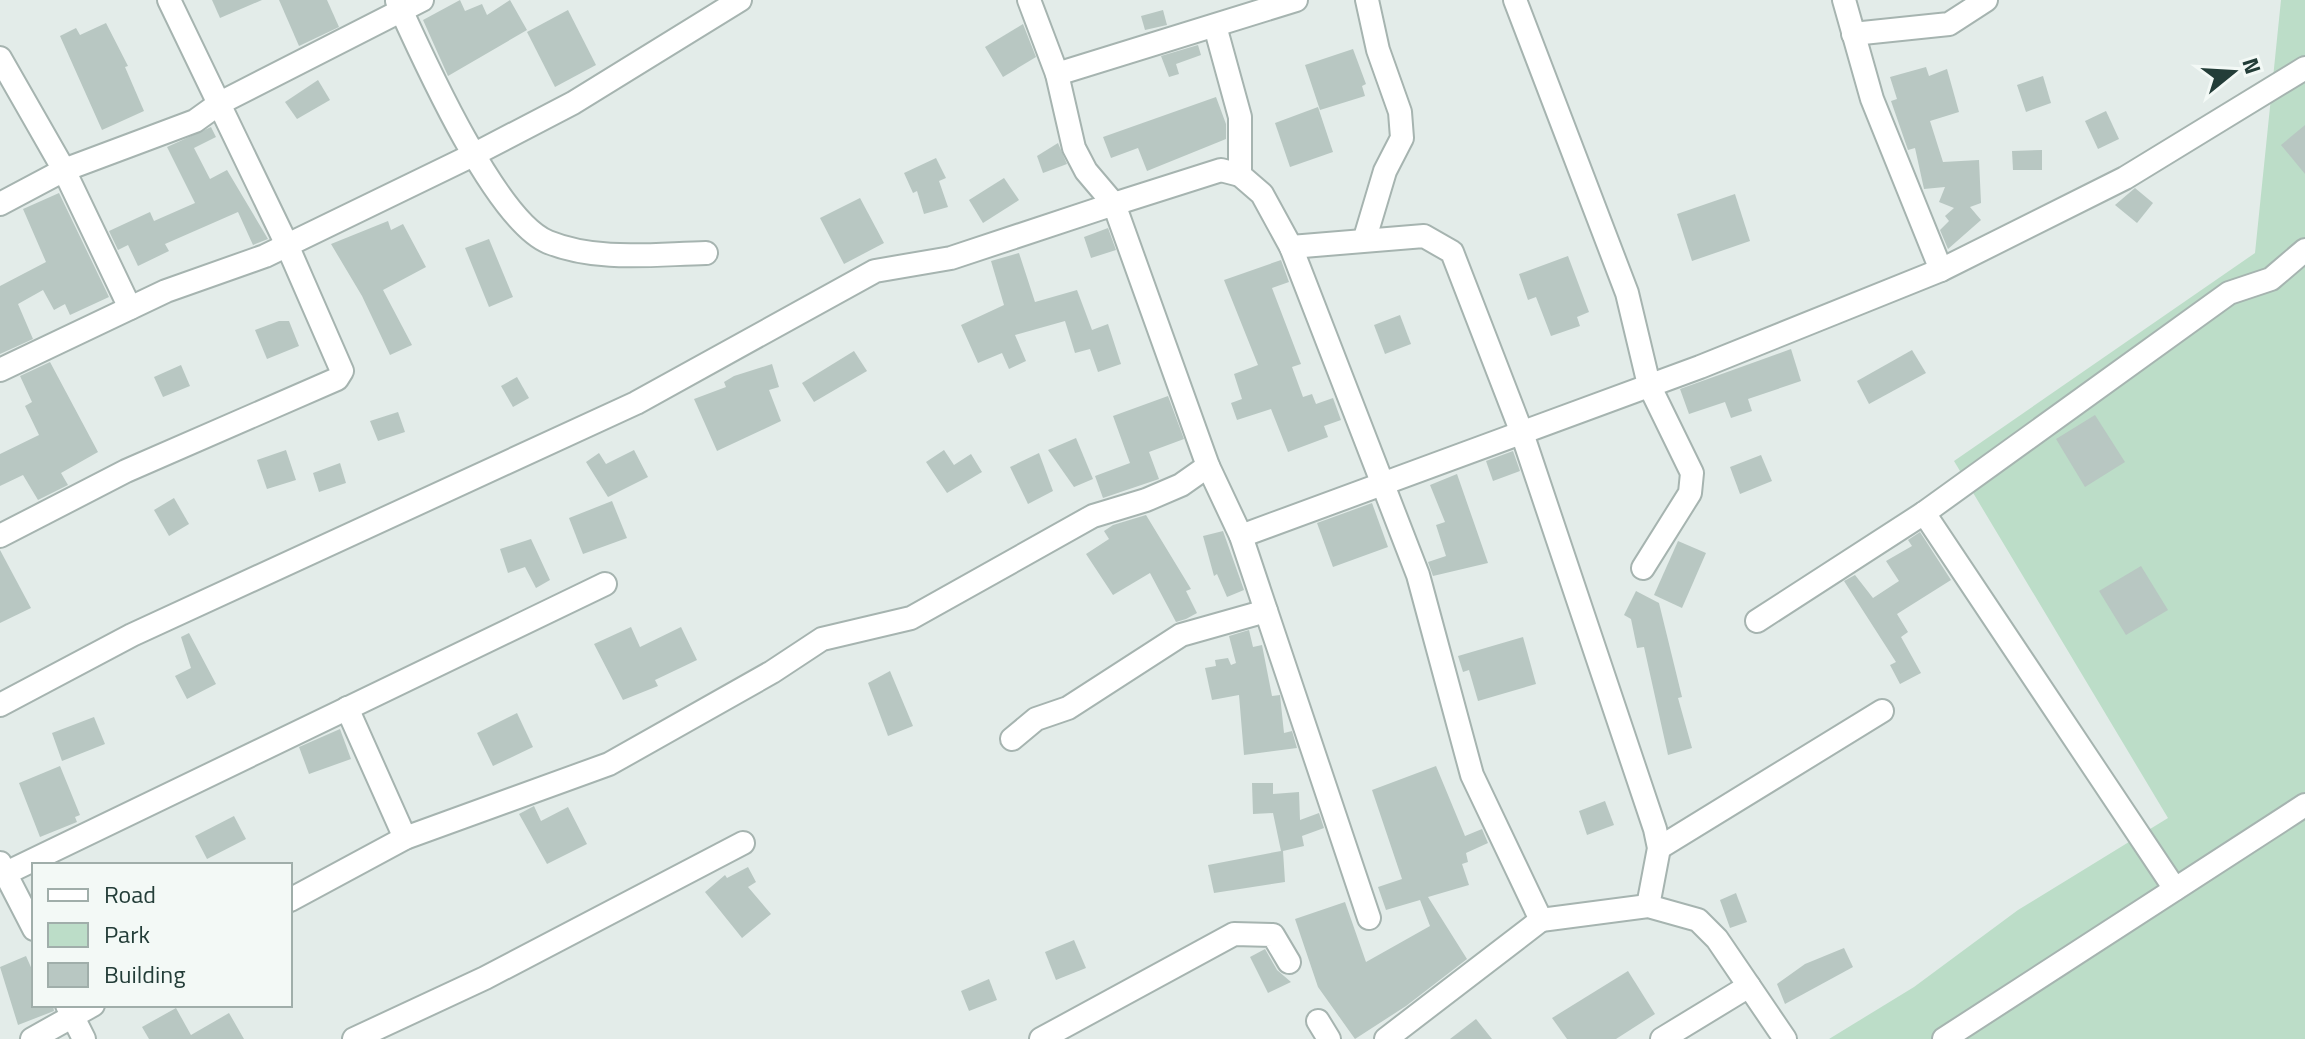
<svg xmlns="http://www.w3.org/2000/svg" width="2305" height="1039" viewBox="0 0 2305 1039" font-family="'Titillium Web',sans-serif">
<rect width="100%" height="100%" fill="#e3ece9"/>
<polygon fill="#bcddc8" points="2281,0 2305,0 2305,1039 1829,1039 1914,987 2018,910 2168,818 1954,461 2255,253"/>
<g fill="#b8c7c2">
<polygon points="212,0 262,0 220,18"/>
<polygon points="279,0 327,0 339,27 299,46"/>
<polygon points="460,0 465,11 482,4 487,15 510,0 527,30 448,76 423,20"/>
<polygon points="568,10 596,65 555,87 527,32"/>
<polygon points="1163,10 1167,25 1145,30 1141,16"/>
<polygon points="106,23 128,66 125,67 144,111 102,130 60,36 76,28 80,35"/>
<polygon points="1023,24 1036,57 1003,77 985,47"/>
<polygon points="1198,45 1201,55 1176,64 1179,74 1169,77 1161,56"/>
<polygon points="1353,49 1366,84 1362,86 1365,96 1320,110 1305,65"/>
<polygon points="1926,67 1929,76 1947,69 1959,112 1930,121 1943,162 1979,160 1981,203 1970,207 1981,220 1948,249 1940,230 1949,221 1945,216 1954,208 1939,202 1945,187 1924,189 1915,148 1908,150 1891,101 1897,99 1890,77"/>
<polygon points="2043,76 2051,103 2026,112 2017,85"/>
<polygon points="318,80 330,100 297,119 285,102"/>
<polygon points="1216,97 1226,124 1226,139 1147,171 1138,148 1111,158 1103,137"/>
<polygon points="1318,107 1333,152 1290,167 1275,123"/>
<polygon points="2106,111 2119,139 2098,149 2085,121"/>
<polygon points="2305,125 2305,174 2281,145"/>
<polygon points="211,127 216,137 194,148 210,179 227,170 268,239 253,245 238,212 165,244 169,251 138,266 128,245 118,250 109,231 150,212 154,221 195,203 167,147"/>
<polygon points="1058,143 1067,164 1043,173 1037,156"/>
<polygon points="2042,150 2042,170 2013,170 2012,151"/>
<polygon points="936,158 946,178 939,181 948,207 924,214 917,191 913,193 904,173"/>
<polygon points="1004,178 1019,200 983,223 969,200"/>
<polygon points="2135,188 2153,203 2137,223 2115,205"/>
<polygon points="59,193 109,297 70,315 65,304 54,310 43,290 18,304 33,339 0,354 0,286 46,262 23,209"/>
<polygon points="1735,194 1750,241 1692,261 1677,214"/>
<polygon points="860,198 884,243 844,264 820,218"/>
<polygon points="388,221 391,230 403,224 426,267 383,290 412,345 390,355 362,296 331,244"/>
<polygon points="1108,228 1116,250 1091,258 1084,237"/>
<polygon points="489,239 513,297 489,307 465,248"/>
<polygon points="1019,253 1035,302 1077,290 1092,330 1108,324 1121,364 1098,372 1090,349 1075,353 1065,321 1015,335 1026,361 1009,369 1002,353 978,363 961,325 1004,305 991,261"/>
<polygon points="1568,256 1589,312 1577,317 1580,326 1551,336 1536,297 1528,300 1519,274"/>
<polygon points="1281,260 1289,282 1272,288 1301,364 1292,367 1303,397 1312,394 1316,404 1333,398 1341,420 1324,426 1328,437 1288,452 1271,409 1237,420 1231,403 1242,399 1234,374 1258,365 1224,280"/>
<polygon points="1400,315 1411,344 1385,354 1374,325"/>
<polygon points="279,321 289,321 299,346 267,359 255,330"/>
<polygon points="1791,349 1801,381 1748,399 1752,411 1731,418 1725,402 1689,414 1680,389"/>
<polygon points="1912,350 1926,373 1869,404 1857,381"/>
<polygon points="854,351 867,371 814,402 802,383"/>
<polygon points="50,362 98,452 61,473 68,485 38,500 23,475 0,486 0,454 39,435 25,406 32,402 20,376"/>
<polygon points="772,364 779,387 769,390 781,421 717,451 694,399 726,387 724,382 734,376"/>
<polygon points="181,365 190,386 163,397 154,377"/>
<polygon points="517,377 529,398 513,407 501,386"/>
<polygon points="1168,396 1184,439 1149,452 1159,479 1103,498 1095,476 1130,463 1113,416"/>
<polygon points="398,412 405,432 378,441 370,421"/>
<polygon points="2095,415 2125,462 2085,487 2056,439"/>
<polygon points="1076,438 1093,479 1074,487 1048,450"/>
<polygon points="286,450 296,480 267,489 257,460"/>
<polygon points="634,450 648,477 608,497 586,462 599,453 606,464"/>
<polygon points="944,450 954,465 971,454 982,472 947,493 926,462"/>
<polygon points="1513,451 1520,471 1493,481 1486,461"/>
<polygon points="1039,453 1053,491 1028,504 1010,467"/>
<polygon points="1761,455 1772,481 1740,494 1730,467"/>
<polygon points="340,463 346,483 319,492 313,473"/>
<polygon points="1457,474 1488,563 1433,576 1428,562 1446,556 1436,525 1445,522 1430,485"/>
<polygon points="174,498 189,524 169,536 154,510"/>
<polygon points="612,501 627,538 583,554 569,518"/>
<polygon points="1372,503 1388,547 1333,567 1317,523"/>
<polygon points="1146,515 1191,589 1186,591 1197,613 1186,619 1176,622 1150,573 1113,595 1086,554 1109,539 1104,531 1113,525"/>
<polygon points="1223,531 1244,590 1227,597 1217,574 1214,576 1203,536"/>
<polygon points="1920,532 1951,580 1897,614 1908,632 1901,637 1921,673 1900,684 1890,665 1896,662 1844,581 1855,575 1873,598 1899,581 1886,561 1912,546 1908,540"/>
<polygon points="531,539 550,580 536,588 525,567 508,573 500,549"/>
<polygon points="1678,541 1706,553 1682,608 1654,595"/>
<polygon points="0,550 31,608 0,623"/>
<polygon points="2141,566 2168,610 2126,635 2099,591"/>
<polygon points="1636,591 1659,603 1682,697 1678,698 1692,748 1668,755 1644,647 1637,648 1631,619 1624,615"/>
<polygon points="631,627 640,647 681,627 697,660 655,680 658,686 623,700 594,644"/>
<polygon points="1249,630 1253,647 1262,645 1272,696 1280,695 1284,733 1292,731 1297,748 1244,755 1239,695 1212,700 1205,668 1216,666 1215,660 1228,658 1231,665 1236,663 1229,636"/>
<polygon points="189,633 216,684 187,699 175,676 191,668 181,637"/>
<polygon points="1523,637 1536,684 1478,701 1469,670 1463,672 1458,656"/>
<polygon points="890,671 913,726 888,736 868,683"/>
<polygon points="517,713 533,747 493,766 477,733"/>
<polygon points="94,717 105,744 62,761 52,733"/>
<polygon points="340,729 351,759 309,774 299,747"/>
<polygon points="60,766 80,815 75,817 77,822 40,837 19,783"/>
<polygon points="1436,766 1465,836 1482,829 1488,843 1466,853 1468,862 1462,864 1469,885 1428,897 1467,959 1406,1006 1355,1039 1318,987 1295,919 1345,902 1366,962 1430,926 1420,900 1386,910 1378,887 1402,879 1372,790"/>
<polygon points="1252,783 1273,783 1273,794 1299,792 1300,820 1319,813 1324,828 1302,836 1304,846 1283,851 1285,882 1214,893 1208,865 1281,851 1273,813 1253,814"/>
<polygon points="1605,801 1614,825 1587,835 1579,811"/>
<polygon points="534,806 541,821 568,807 587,844 547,864 519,814"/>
<polygon points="234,816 246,839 207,859 195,836"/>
<polygon points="748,867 756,882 748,887 771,914 742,938 705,892 725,875 727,878"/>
<polygon points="1736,893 1747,922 1730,928 1720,900"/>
<polygon points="1074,940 1086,968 1056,980 1045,952"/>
<polygon points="1844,948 1853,967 1785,1004 1777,984 1805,964"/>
<polygon points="1265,949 1277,970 1291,982 1268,993 1250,957"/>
<polygon points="26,956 34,974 34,1005 53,1005 54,1011 18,1025 0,967"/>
<polygon points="1628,971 1655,1014 1616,1039 1567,1039 1552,1018"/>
<polygon points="989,979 997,1000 969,1011 961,991"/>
<polygon points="176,1008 191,1035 229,1013 244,1039 149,1039 142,1027"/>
<polygon points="1476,1019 1492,1039 1450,1039"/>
</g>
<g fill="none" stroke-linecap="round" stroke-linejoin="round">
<defs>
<g id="minor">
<polyline points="1029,0 1057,74 1074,148 1086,171 1114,204 1221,170 1240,175 1262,194 1291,247 1418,575 1472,775 1541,920 1648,906 1698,920 1717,939 1785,1039"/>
<polyline points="1515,0 1627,293 1649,385 1692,473 1690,493 1643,568"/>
<polyline points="1844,0 1872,99 1941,270"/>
<path d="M397 1C422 56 495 220 548 242 597 262 654 254 706 253"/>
<polyline points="1215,26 1240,117 1240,175"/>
<polyline points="1853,34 1949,24 1986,0"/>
<polyline points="0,58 64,170 130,308"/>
<polyline points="1057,74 1296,0"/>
<polyline points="0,204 64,170 195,121 220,103 422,0"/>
<polyline points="1365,238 1385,171 1402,138 1400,112 1378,50 1367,0"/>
<polyline points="1291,247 1424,236 1452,252 1522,433 1655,829 1659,848 1648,906"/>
<polyline points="0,370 166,291 265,256 473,155 573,103 740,0"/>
<polyline points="1208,466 1241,536 1369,918"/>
<polyline points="1924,513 2175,889"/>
<polyline points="0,536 126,471 337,379 342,371 287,245 169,0"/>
<polyline points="1241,536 1700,367 1941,270 2125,178 2305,68"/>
<polyline points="1757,621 1924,513 2229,293 2271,279 2305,250"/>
<polyline points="0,705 132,635 636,403 875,271 951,258 1114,204 1208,466 1181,485 1146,500 1093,516 911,618 822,639 772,672 609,764 405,838 290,900"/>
<polyline points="347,708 405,838"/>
<polyline points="1012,739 1036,719 1068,708 1181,635 1266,611"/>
<polyline points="1659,848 1882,711"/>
<polyline points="0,863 34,929"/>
<polyline points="0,876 605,584"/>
<polyline points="67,1005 84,1039"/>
<polyline points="1318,1021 1329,1039"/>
<polyline points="32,1039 93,1005"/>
<polyline points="354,1039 485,978 743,843"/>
<polyline points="1041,1039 1234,934 1273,935 1289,962"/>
<polyline points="1386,1039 1541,920"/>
<polyline points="1662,1039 1749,986"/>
<polyline points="1944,1039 2305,805"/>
</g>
</defs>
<use href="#minor" stroke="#a6b4b0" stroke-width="26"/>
<use href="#minor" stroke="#fff" stroke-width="22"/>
</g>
<rect x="32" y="863" width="260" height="144" fill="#f3f9f6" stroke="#a0aeaa" stroke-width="2"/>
<rect x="48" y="889" width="40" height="12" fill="#ffffff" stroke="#a0aeaa" stroke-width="2"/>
<text x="104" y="903" font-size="24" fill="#233d38">Road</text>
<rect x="48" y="923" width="40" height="24" fill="#bcddc8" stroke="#a0aeaa" stroke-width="2"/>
<text x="104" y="943" font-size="24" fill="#233d38">Park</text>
<rect x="48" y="963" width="40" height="24" fill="#b8c7c2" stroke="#a0aeaa" stroke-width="2"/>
<text x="104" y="983" font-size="24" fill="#233d38">Building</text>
<g transform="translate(2233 72) rotate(72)" stroke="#f3f9f6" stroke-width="6" paint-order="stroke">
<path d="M0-6L14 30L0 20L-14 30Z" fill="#233d38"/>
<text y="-12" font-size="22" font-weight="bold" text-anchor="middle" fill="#233d38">N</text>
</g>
</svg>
